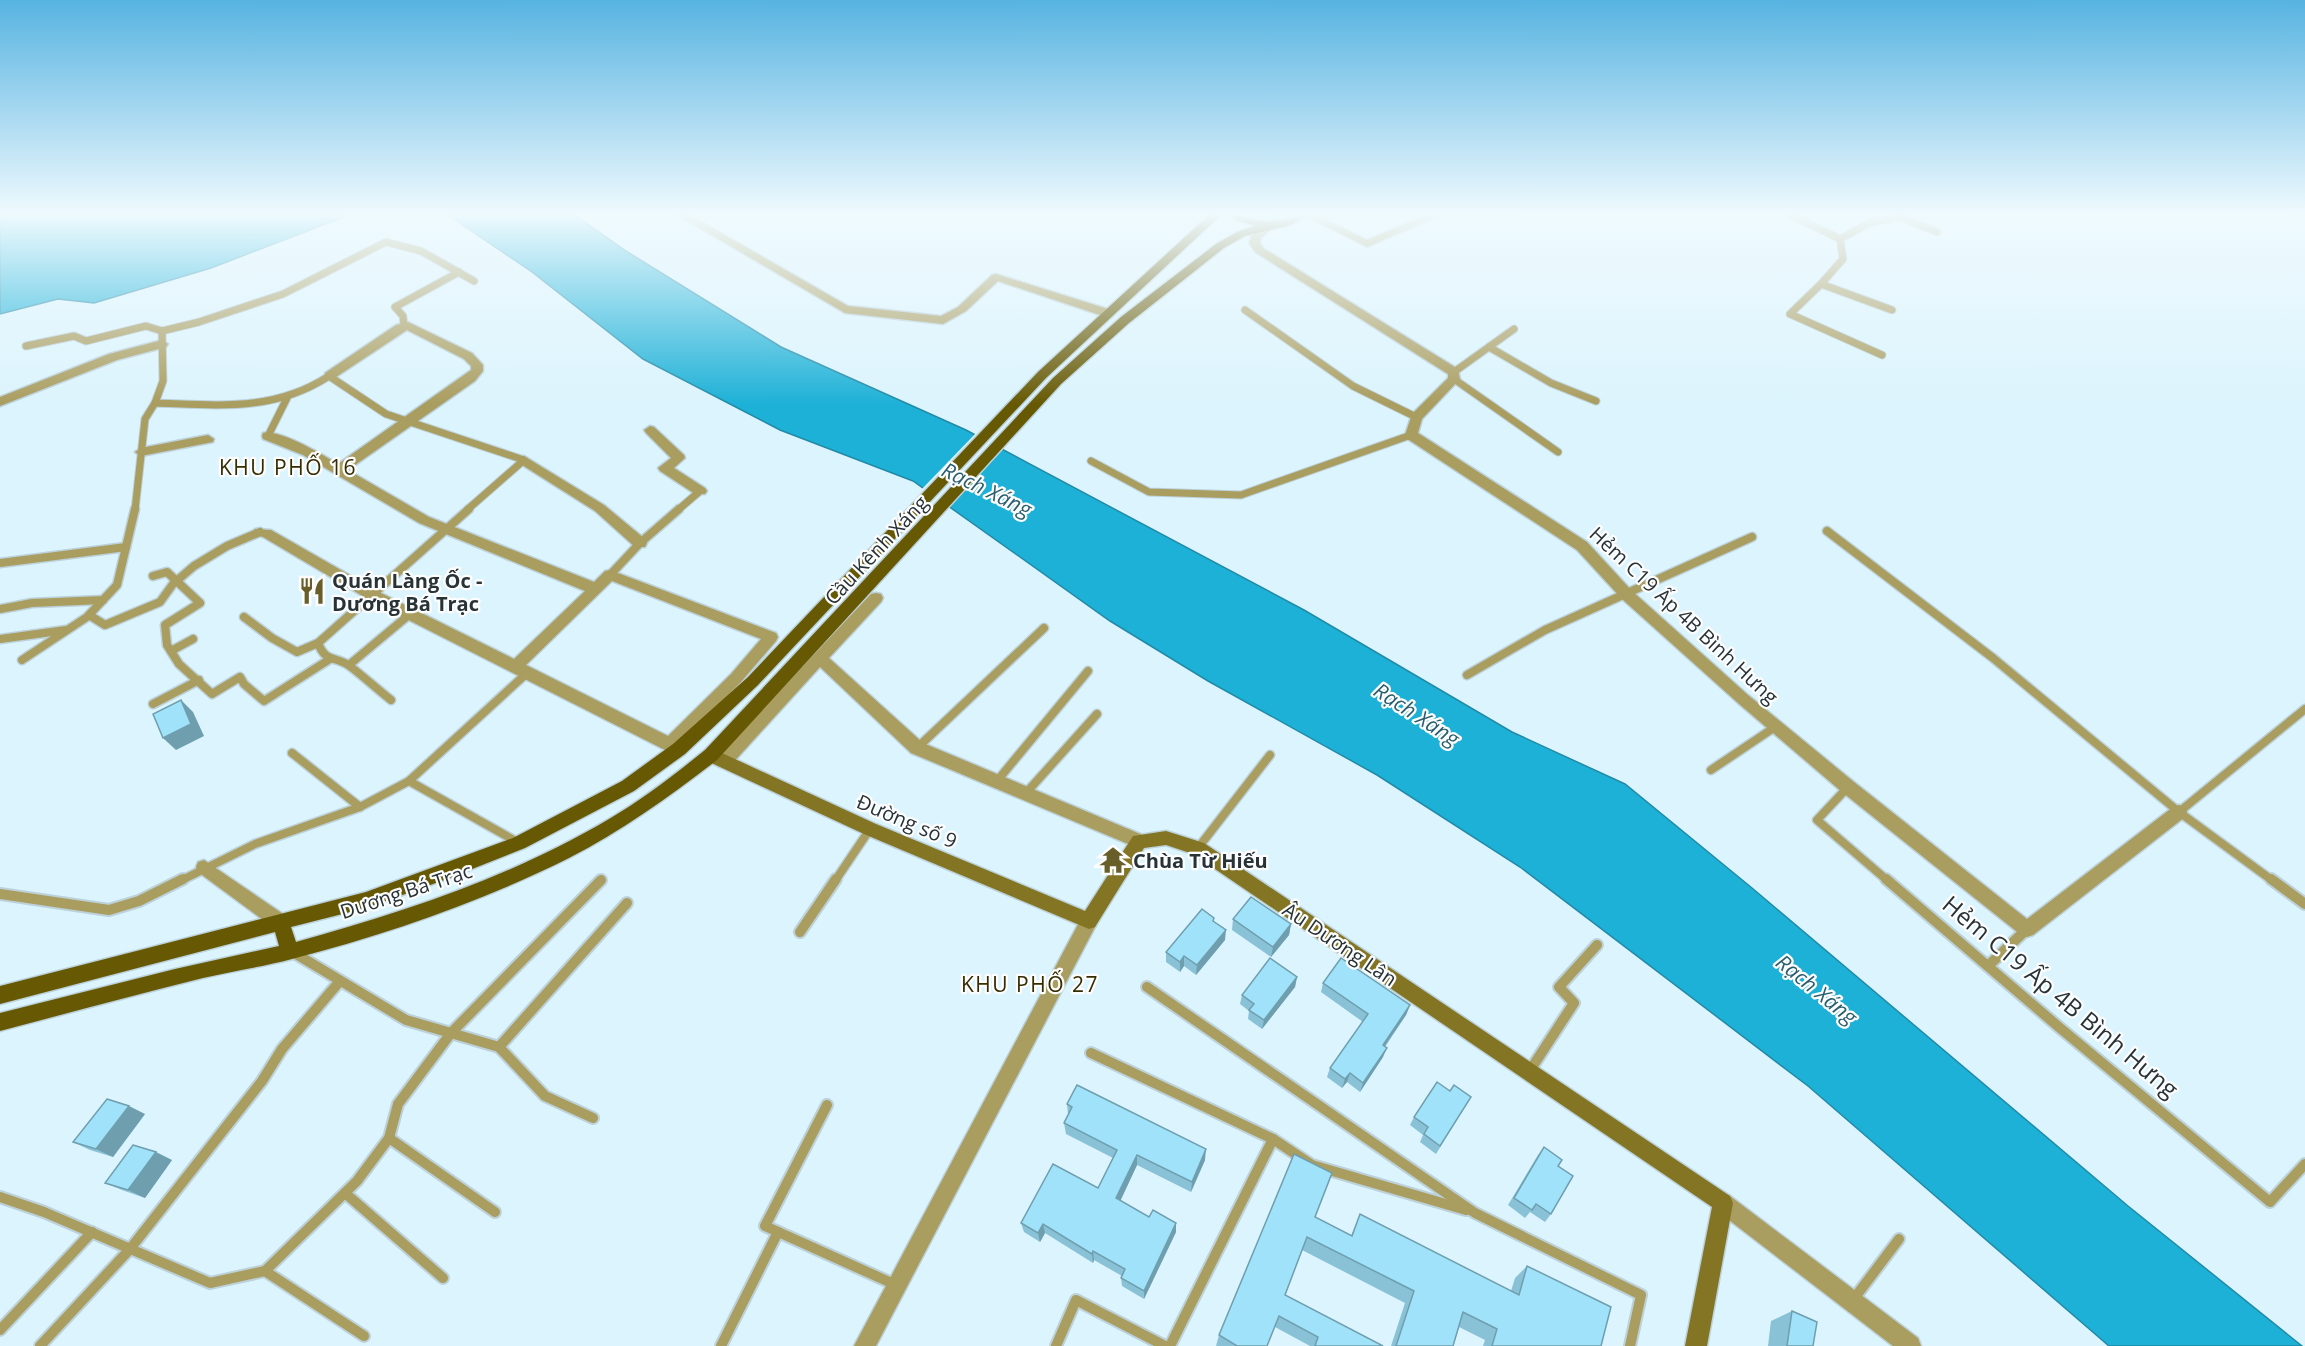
<svg xmlns="http://www.w3.org/2000/svg" width="2305" height="1346" viewBox="0 0 2305 1346" font-family="'Open Sans',sans-serif">
<rect width="100%" height="100%" fill="#dcf4fd"/>
<g fill="#1eb1d7" stroke="#218ba7" stroke-width="1.5">
<polygon points="0,215 349,215 211,268 94,303 58,299 0,314"/>
<polygon points="448,215 575,215 626,251 781,347 966,430 1304,610 1512,732 1625,784 1752,888 2128,1206 2302,1346 2109,1346 1808,1086 1520,867 1377,775 1208,681 1110,621 913,481 780,430 643,359 532,272"/>
</g>
<polygon fill="#dcf4fd" points="977,432 1005,447 948,508 921,490"/>
<g fill="none" stroke-linecap="round" stroke-linejoin="round">
<defs>
<g id="lane-far2">
<polyline points="1791,215 1840,239 1843,259 1821,284 1892,310"/>
<polyline points="1840,239 1869,223 1900,217 1937,232"/>
<polyline points="1821,284 1790,314 1882,355"/>
<polyline points="1245,310 1353,386 1416,417"/>
<polyline points="404,327 403,316 395,307 459,272"/>
<polyline points="26,346 74,336 86,341 146,326 162,331 199,322 283,294 386,242 421,251 474,281"/>
<polyline points="1489,347 1551,383 1596,401"/>
<polyline points="1454,372 1514,329"/>
<polyline points="1454,379 1558,452"/>
<path d="M155 403C218 405 274 412 329 376L386 414 524 460 467 510"/>
<polyline points="268,436 287,398"/>
<polyline points="1091,461 1149,492 1241,495 1411,435"/>
<polyline points="135,510 145,419 155,403 163,381 162,331"/>
<polyline points="678,510 700,491"/>
</g>
<g id="lane-far1">
<polyline points="1827,531 1993,658 2179,812 2273,881"/>
<polyline points="0,563 126,547"/>
<polyline points="610,575 640,543 679,509"/>
<polyline points="153,576 167,572 200,603 165,625 167,645 179,664 212,694 240,677 244,684 264,701 330,659"/>
<polyline points="0,609 32,603 103,600"/>
<polyline points="89,615 105,625 160,602 173,584 194,566 227,546 260,532"/>
<path d="M244 617 272 638 297 652 318 643C326 664 336 655 351 667 364 677 377 689 391 700"/>
<polyline points="0,639 66,630"/>
<polyline points="318,643 469,509"/>
<polyline points="171,651 193,639"/>
<polyline points="22,660 87,617 117,585 135,509"/>
<polyline points="349,665 410,614"/>
<polyline points="1467,675 1545,630 1752,537"/>
<polyline points="153,704 199,680"/>
<polyline points="917,748 1044,628"/>
<polyline points="292,753 360,807"/>
<polyline points="1711,770 1775,727"/>
<polyline points="409,781 519,843"/>
<polyline points="997,781 1088,671"/>
<polyline points="1848,787 1817,820 1888,881"/>
<polyline points="1026,793 1097,714"/>
<polyline points="2179,812 2305,709"/>
<polyline points="1198,848 1270,755"/>
<polyline points="180,881 255,844 360,807 409,781 527,673"/>
<polyline points="835,881 870,829"/>
</g>
<g id="lane">
<polyline points="1886,879 2060,1028 2270,1202 2305,1164"/>
<polyline points="2271,879 2305,904"/>
<polyline points="0,894 109,910 139,901 183,879"/>
<polyline points="800,932 836,879"/>
<polyline points="291,951 406,1020 499,1047 545,1096 593,1118"/>
<polyline points="1988,966 2027,929"/>
<polyline points="1147,987 1475,1213 1641,1295 1630,1346"/>
<polyline points="499,1047 627,903"/>
<polyline points="1091,1053 1273,1139 1312,1165 1466,1210"/>
<polyline points="1529,1072 1574,1003 1559,987 1597,945"/>
<polyline points="827,1105 765,1226 896,1285"/>
<polyline points="389,1138 495,1212"/>
<polyline points="345,1193 443,1278"/>
<polyline points="0,1197 44,1212 210,1283 265,1271 357,1181 389,1138 398,1104 451,1033 601,880"/>
<polyline points="265,1271 364,1336"/>
<polyline points="1853,1300 1899,1239"/>
<polyline points="0,1330 92,1232"/>
<polyline points="40,1346 130,1249 262,1081 282,1049 340,981"/>
<polyline points="721,1346 778,1232"/>
<polyline points="1056,1346 1076,1300 1165,1346"/>
<polyline points="1170,1346 1273,1139"/>
</g>
<g id="street">
<polygon points="677,215 690,215 848,306 941,316 958,307 992,275 996,274 1111,310 1113,313 1111,316 1103,316 998,281 966,311 943,324 845,313"/>
<polygon points="1303,215 1317,215 1367,240 1426,215 1441,215 1367,247"/>
<polygon points="1271,222 1276,225 1261,238 1260,243 1263,248 1458,369 1460,379 1422,419 1418,433 1587,542 1632,591 1748,695 1854,782 2027,919 2173,807 2179,805 2185,807 2187,812 2185,817 2033,935 2027,937 2021,935 1842,792 1738,703 1622,599 1577,550 1406,438 1405,435 1412,414 1448,378 1448,374 1255,252 1249,243 1252,235"/>
<path d="M408 322 472 353 483 365V371L475 381 348 470 429 517 594 582 605 571 610 570 776 633 778 637 776 641 741 682 681 743 685 748 683 753 677 754 671 753 371 601 263 537 255 535 253 532 255 529 271 530 381 593 514 659 585 591 419 523 303 455 263 439 262 436 263 433C280 429 323 455 338 464L471 370V366L464 359 407 330 333 379H325V373L396 325ZM612 581 761 639 731 674 668 736 526 665Z"/>
<polygon points="162,340 168,344 166,347 117,360 0,406 0,397 109,354"/>
<polygon points="650,426 654,427 684,455 685,458 674,468 705,488 707,491 705,494 695,494 660,471 658,468 671,458 646,433 644,430"/>
<polygon points="208,435 214,439 213,442 141,456 135,452 141,448"/>
<polygon points="524,456 604,505 645,539 647,543 645,547 635,547 595,511 519,463 518,460 519,457"/>
<polygon points="876,593 881,594 883,598 881,602 829,658 923,743 1145,836 1147,841 1145,846 1139,848 1133,846 911,753 820,667 730,766 724,768 718,766 716,761 718,756 871,594"/>
<polygon points="204,860 286,916 289,922 286,928 280,930 274,928 198,872 196,867 198,862"/>
<polygon points="1089,913 1095,915 1098,921 1095,927 876,1346 854,1346 1083,915"/>
<polygon points="1723,1193 1730,1196 1918,1338 1921,1346 1893,1346 1716,1210 1713,1203 1716,1196"/>
</g>
<polygon id="secondary" points="711,748 876,824 1085,911 1133,836 1166,831 1204,843 1730,1196 1733,1203 1707,1346 1685,1346 1712,1207 1193,854 1166,845 1144,848 1095,927 1089,929 864,834 705,760 703,755 705,750"/>
<path id="primary" d="M1209 215H1221L1046 378 758 685 685 754 634 791 525 848 447 879 366 908 291 927 296 942C404 912 511 877 609 819 643 799 674 775 705 750L1053 378 1121 317 1216 244 1237 232 1255 226 1238 221 1228 215C1243 215 1256 222 1271 221 1285 221 1296 215 1309 215L1291 225 1245 236 1224 248 1129 323 1061 384 717 760C670 796 622 831 569 858 481 902 387 934 292 959 262 967 232 971 203 978 135 995 68 1013 0 1031V1013L175 969 279 946 275 932 0 1004V986L366 892 513 838 622 781 673 744 748 677 1038 372Z"/>
</defs>
<use href="#lane-far2" stroke="#bcd1d9" stroke-width="9"/>
<use href="#lane-far1" stroke="#bcd1d9" stroke-width="11"/>
<use href="#lane" stroke="#bcd1d9" stroke-width="14"/>
<use href="#street" stroke="#bcd1d9" stroke-width="3"/>
<use href="#secondary" stroke="#bcd1d9" stroke-width="3"/>
<use href="#primary" stroke="#bcd1d9" stroke-width="3"/>
<use href="#lane-far2" stroke="#aa9d60" stroke-width="7"/>
<use href="#lane-far1" stroke="#aa9d60" stroke-width="8"/>
<use href="#lane" stroke="#aa9d60" stroke-width="10"/>
<use href="#street" fill="#aa9d60" fill-rule="evenodd"/>
<use href="#secondary" fill="#847524" fill-rule="evenodd"/>
<use href="#primary" fill="#675904" fill-rule="evenodd"/>
</g>
<g fill="#89c2d6">
<polygon points="1214,918 1214,922 1225,940 1196,975 1184,966 1180,972 1166,962 1166,952"/>
<polygon points="1233,919 1291,924 1289,935 1271,957 1232,930"/>
<polygon points="1297,977 1295,987 1262,1029 1248,1019 1249,1011 1240,1004 1242,995"/>
<polygon points="1323,983 1410,1005 1406,1015 1385,1047 1383,1057 1360,1092 1347,1082 1342,1088 1327,1077 1330,1068 1363,1022 1321,992"/>
<polygon points="1450,1091 1471,1097 1436,1154 1420,1142 1423,1135 1410,1125 1414,1117"/>
<polygon points="1067,1104 1205,1160 1191,1192 1137,1165 1120,1201 1149,1217 1176,1223 1176,1232 1144,1299 1122,1286 1121,1278 1122,1276 1094,1260 1093,1263 1045,1233 1040,1242 1024,1232 1021,1223 1098,1188 1113,1158 1066,1134 1064,1123 1068,1114"/>
<polygon points="145,1114 113,1157 90,1150 73,1142"/>
<polygon points="1544,1147 1558,1166 1551,1214 1545,1222 1530,1212 1525,1218 1508,1205 1538,1155"/>
<polygon points="172,1160 145,1198 122,1190 105,1183"/>
<polygon points="1360,1214 1511,1291 1515,1278 1527,1266 1601,1346 1483,1346 1485,1340 1459,1327 1453,1346 1391,1346 1405,1303 1302,1250 1285,1295 1383,1346 1310,1346 1275,1327 1267,1346 1216,1346 1219,1335 1315,1217 1351,1236"/>
<polygon points="1792,1311 1813,1346 1768,1346 1771,1321"/>
</g>
<g fill="#6f9eae">
<polygon points="181,700 193,712 204,736 176,750 163,738"/>
<polygon points="1291,924 1289,935 1271,957 1273,947"/>
<polygon points="1226,930 1225,940 1196,975 1197,965"/>
<polygon points="1184,956 1184,966 1180,972 1180,962"/>
<polygon points="1297,977 1295,987 1262,1029 1264,1020"/>
<polygon points="1410,1005 1406,1015 1379,1054 1383,1045"/>
<polygon points="1387,1048 1383,1057 1360,1092 1363,1083"/>
<polygon points="1350,1073 1347,1082 1342,1088 1345,1079"/>
<polygon points="129,1106 145,1114 113,1157 96,1149"/>
<polygon points="1206,1149 1205,1160 1191,1192 1192,1182"/>
<polygon points="156,1152 172,1160 145,1198 128,1190"/>
<polygon points="1137,1155 1137,1165 1117,1208 1116,1198"/>
<polygon points="1176,1223 1176,1232 1144,1299 1144,1291"/>
<polygon points="1043,1224 1045,1233 1040,1242 1038,1233"/>
<polygon points="1093,1251 1094,1260 1093,1263 1092,1254"/>
</g>
<g fill="#9fe2f9" stroke="#6f9eae" stroke-width="1.5">
<polygon points="181,700 191,724 163,738 153,714"/>
<polygon points="1251,897 1291,924 1273,947 1233,919"/>
<polygon points="1202,909 1214,918 1213,921 1226,930 1197,965 1184,956 1180,962 1166,952"/>
<polygon points="1270,958 1297,977 1264,1020 1249,1010 1254,1004 1242,995"/>
<polygon points="1341,958 1410,1005 1383,1045 1387,1048 1363,1083 1350,1073 1345,1079 1330,1068 1368,1014 1323,983"/>
<polygon points="1437,1082 1450,1091 1454,1085 1471,1097 1440,1146 1424,1134 1428,1127 1414,1117"/>
<polygon points="1077,1085 1206,1149 1192,1182 1137,1155 1116,1198 1149,1217 1153,1210 1176,1223 1144,1291 1121,1278 1125,1269 1093,1251 1092,1254 1043,1224 1038,1233 1021,1223 1053,1164 1098,1188 1117,1150 1064,1123 1072,1107 1067,1104"/>
<polygon points="107,1099 129,1106 96,1149 73,1142"/>
<polygon points="133,1145 156,1152 128,1190 105,1183"/>
<polygon points="1544,1147 1562,1160 1558,1166 1573,1176 1551,1214 1536,1204 1532,1210 1514,1198"/>
<polygon points="1294,1154 1332,1173 1315,1217 1352,1236 1360,1214 1519,1295 1527,1266 1611,1307 1601,1346 1492,1346 1497,1329 1463,1312 1453,1346 1396,1346 1414,1291 1307,1237 1285,1295 1383,1346 1315,1346 1318,1337 1279,1316 1267,1346 1237,1346 1219,1335"/>
<polygon points="1792,1311 1817,1322 1813,1346 1787,1346"/>
</g>
<linearGradient id="sky" x2="0" y2="1"><stop stop-color="#57b3e1"/><stop offset="0.53" stop-color="#effafe"/><stop offset="1" stop-color="#effafe" stop-opacity="0"/></linearGradient>
<rect width="2305" height="404" fill="url(#sky)"/>
<defs>
<symbol id="restaurant-bare" viewBox="-9 -9 18 18"><path d="M-5-6h1v4h1v-4h1v4h1v-4h1v5L-1.5 .5V6h-2V.5L-5-1ZM5-6V6H3V1.5H1.5Q1.5-4 5-6Z" fill="#685e2a" stroke="#fdfdfd" stroke-width="2.5" paint-order="stroke"/></symbol>
<symbol id="temple-bare" viewBox="-9 -9 18 18"><path d="M0-6L5-2H3V0L6.5 2.5H4V6H1.5V3h-3V6H-4V2.5H-6.5L-3 0V-2H-5Z" fill="#685e2a" stroke="#fdfdfd" stroke-width="2.5" paint-order="stroke"/></symbol>
</defs>
<g fill-rule="evenodd">
<use href="#restaurant-bare" x="293" y="572" width="38" height="38"/>
<use href="#temple-bare" x="1094" y="841" width="38" height="38"/>
</g>
<g text-anchor="middle" dominant-baseline="central" stroke-width="4.5" stroke-linejoin="round" paint-order="stroke">
<g font-size="20" fill="#283337" stroke="#fdfdfd">
<text transform="translate(876 550) rotate(-47)">Cầu Kênh Xáng</text>
<text transform="translate(1684 615) rotate(43)">Hẻm C19 Ấp 4B Bình Hưng</text>
<text transform="translate(907 821) rotate(23)">Đường số 9</text>
<text transform="translate(406 891) rotate(-18)">Dương Bá Trạc</text>
<text transform="translate(1340 944) rotate(34)">Âu Dương Lân</text>
</g>
<g font-size="20" font-weight="bold" fill="#283337" stroke="#fdfdfd" text-anchor="start">
<text x="332" y="580">Quán Làng Ốc -<tspan x="332" dy="23">Dương Bá Trạc</tspan></text>
<text x="1133" y="860">Chùa Từ Hiếu</text>
</g>
<g font-size="21" letter-spacing="1.5" fill="#352d02" stroke="#fdfdfd">
<text x="288" y="467">KHU PHỐ 16</text>
<text x="1030" y="984">KHU PHỐ 27</text>
</g>
<g font-size="21" font-style="italic" fill="#295e6f" stroke="#fdfdfd">
<text transform="translate(987 489) rotate(26)">Rạch Xáng</text>
<text transform="translate(1417 714) rotate(33)">Rạch Xáng</text>
<text transform="translate(1817 989) rotate(39)">Rạch Xáng</text>
</g>
<g font-size="24" fill="#283337" stroke="#fdfdfd">
<text transform="translate(2061 996) rotate(40)">Hẻm C19 Ấp 4B Bình Hưng</text>
</g>
</g>
</svg>
